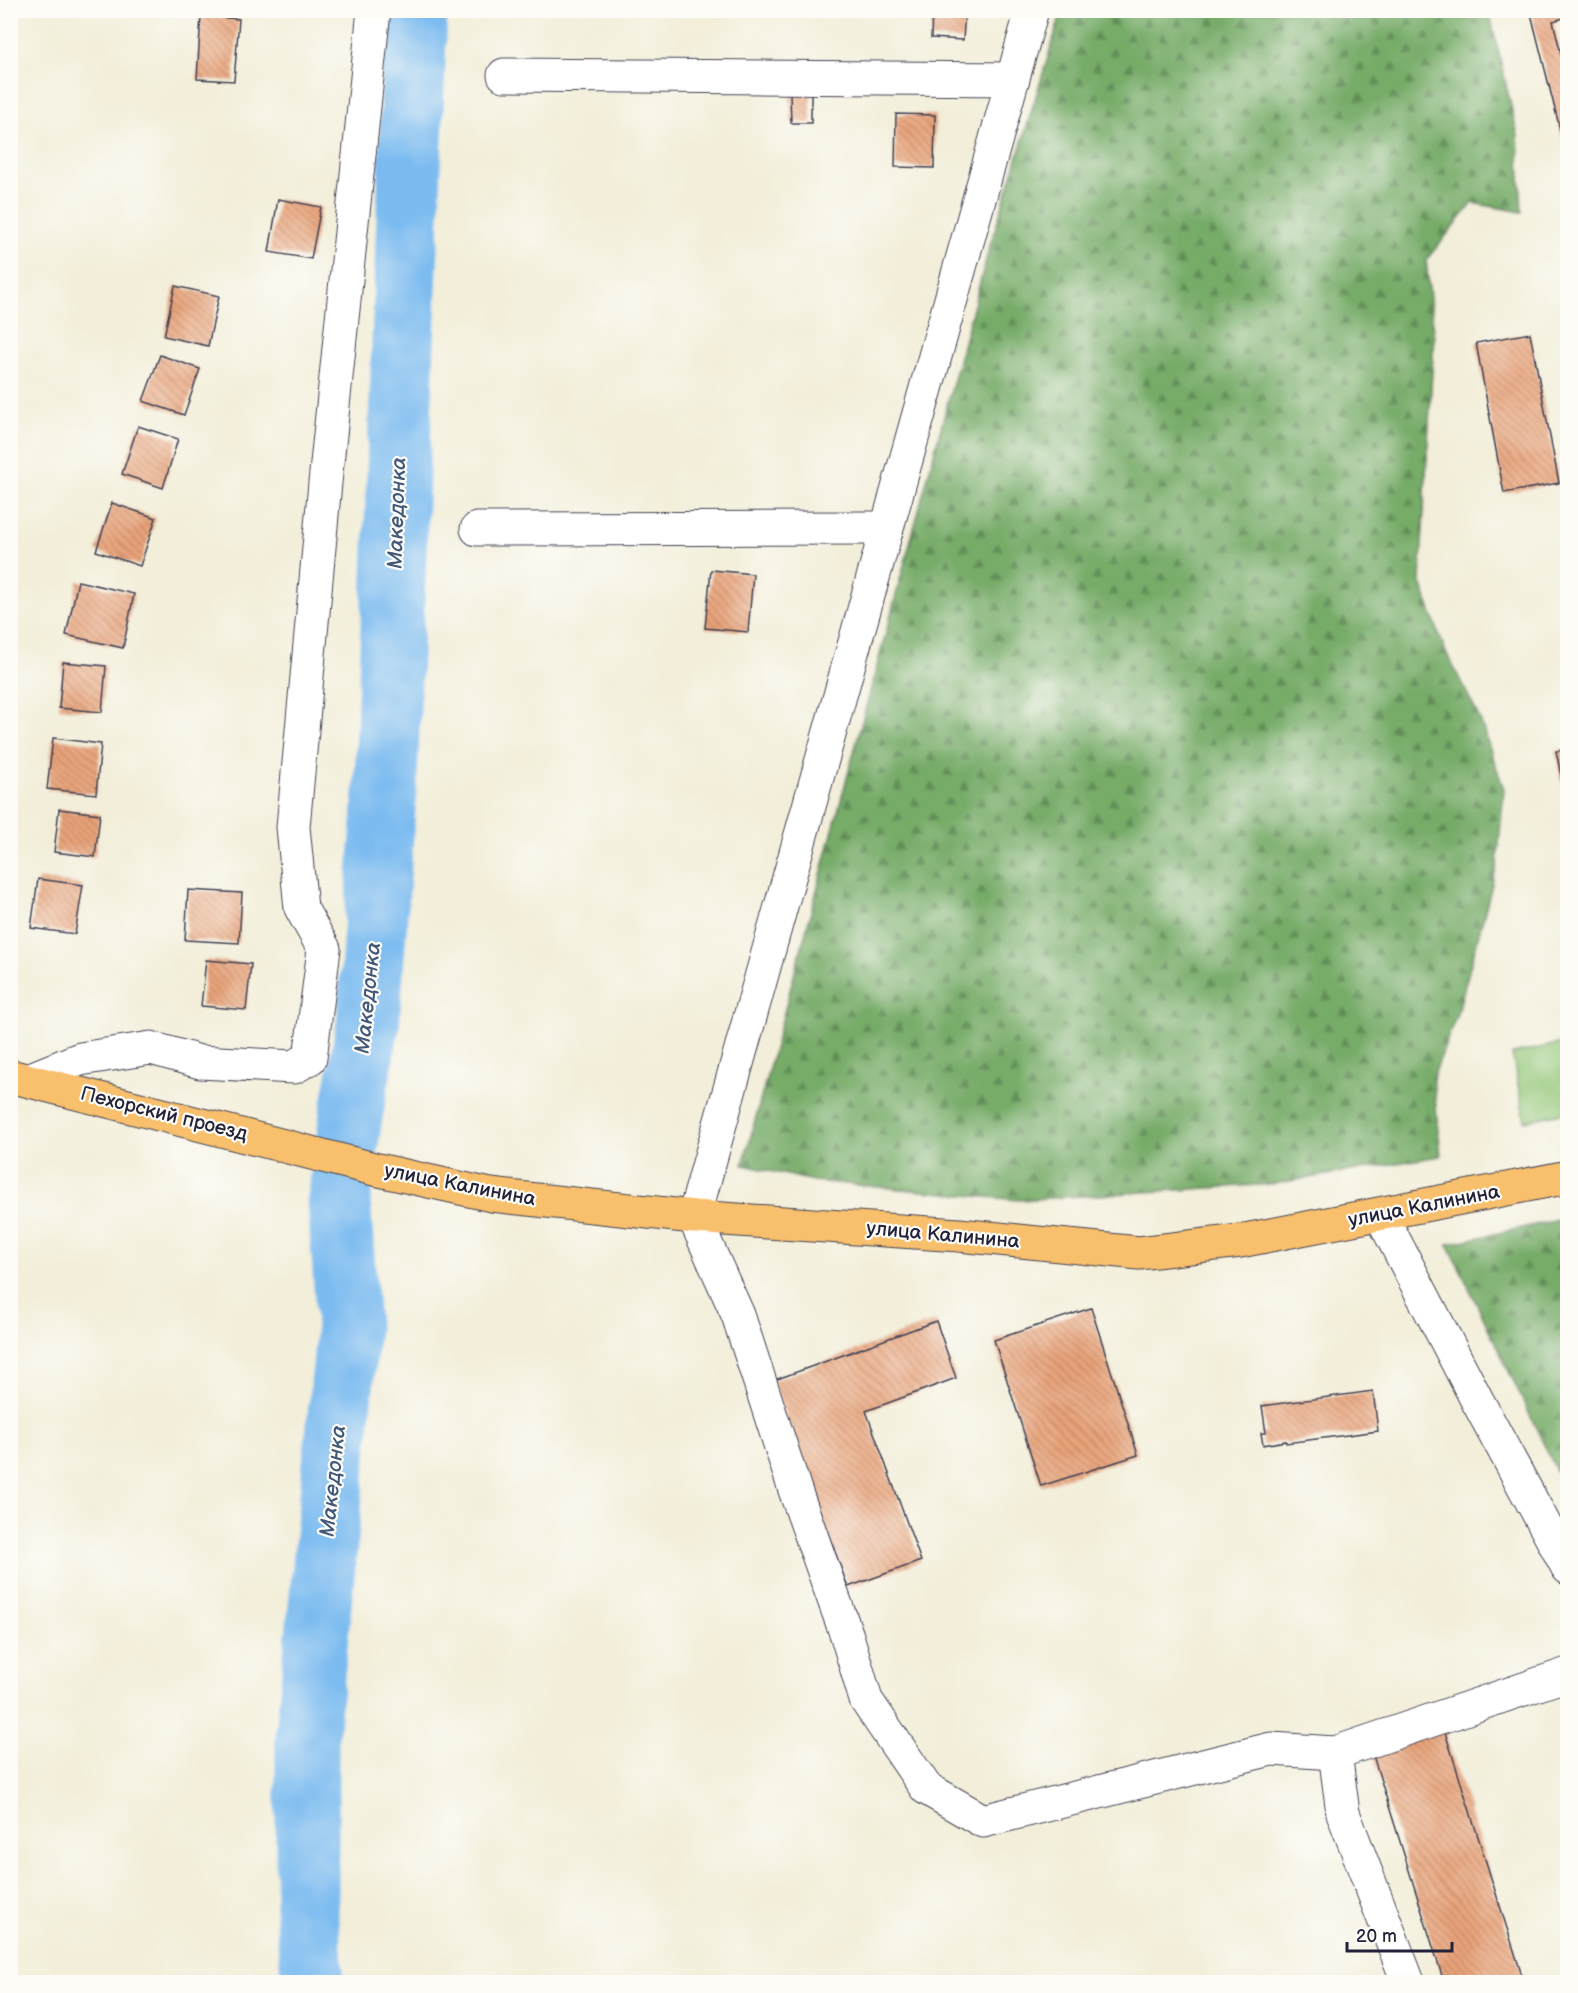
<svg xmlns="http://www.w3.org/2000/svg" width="1578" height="1993" viewBox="0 0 1578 1993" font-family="'Balsamiq Sans',sans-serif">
<defs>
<pattern id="forest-firs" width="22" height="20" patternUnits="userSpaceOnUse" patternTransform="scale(1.5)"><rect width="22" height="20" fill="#76ab68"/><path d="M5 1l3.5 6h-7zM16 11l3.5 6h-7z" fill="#608b57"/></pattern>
<pattern id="building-back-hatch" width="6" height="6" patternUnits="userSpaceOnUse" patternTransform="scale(1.5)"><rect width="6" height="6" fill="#e9a379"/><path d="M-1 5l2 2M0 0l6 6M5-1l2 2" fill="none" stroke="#bc8464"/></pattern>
</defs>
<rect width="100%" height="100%" fill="#fdfcf7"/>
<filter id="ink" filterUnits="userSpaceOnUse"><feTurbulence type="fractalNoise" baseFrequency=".0167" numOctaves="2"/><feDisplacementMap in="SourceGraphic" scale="12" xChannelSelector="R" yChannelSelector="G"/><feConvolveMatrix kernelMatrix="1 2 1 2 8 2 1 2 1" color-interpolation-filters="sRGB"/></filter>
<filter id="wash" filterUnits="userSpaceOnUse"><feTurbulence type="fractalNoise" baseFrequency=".008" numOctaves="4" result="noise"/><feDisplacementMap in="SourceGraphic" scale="24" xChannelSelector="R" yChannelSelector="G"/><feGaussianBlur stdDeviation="1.35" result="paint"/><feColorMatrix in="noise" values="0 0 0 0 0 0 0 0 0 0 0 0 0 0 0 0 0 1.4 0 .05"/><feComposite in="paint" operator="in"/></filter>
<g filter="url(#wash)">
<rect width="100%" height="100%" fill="#f2eed9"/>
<g fill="url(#forest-firs)" stroke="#4c6652" stroke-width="1.5">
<polygon points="1062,11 1489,11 1518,136 1522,212 1473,203 1426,260 1434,338 1420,580 1444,648 1479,717 1504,789 1497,866 1459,1008 1433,1078 1441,1156 1273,1184 1019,1200 813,1181 743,1165 987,256"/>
<polygon points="1567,1218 1568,1218 1567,1493 1448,1244"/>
</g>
<polygon fill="#93c677" stroke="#5a7459" stroke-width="1.5" points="1567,1042 1567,1112 1525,1121 1512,1054"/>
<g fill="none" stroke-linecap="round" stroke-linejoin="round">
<polyline stroke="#7bbbf0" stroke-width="63" points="313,1982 307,1920 307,1735 348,1326 339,1200 351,1116 368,1025 386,781 416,10"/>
</g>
<g id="blocks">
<g fill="url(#building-back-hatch)">
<polygon points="932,10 965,10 963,40 931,38"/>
<polygon points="1530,10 1568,10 1568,17 1553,21 1568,83 1568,161"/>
<polygon points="201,16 239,19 234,81 197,79"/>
<polygon points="790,93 811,93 811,123 791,123"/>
<polygon points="896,114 935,115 934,168 895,167"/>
<polygon points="278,199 321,207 311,259 269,252"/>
<polygon points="175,286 219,296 208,346 164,336"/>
<polygon points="1530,333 1559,483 1504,493 1476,343"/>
<polygon points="160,355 200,369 184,415 143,401"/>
<polygon points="138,426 178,439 163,488 122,474"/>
<polygon points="112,503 156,518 140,566 96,551"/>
<polygon points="711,570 753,574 748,632 705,628"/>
<polygon points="78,581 134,594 123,648 66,635"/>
<polygon points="63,662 106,666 102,712 59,708"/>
<polygon points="53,738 101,744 96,794 47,789"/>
<polygon points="1568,749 1568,800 1566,800 1556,751"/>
<polygon points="59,809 100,814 95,857 54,852"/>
<polygon points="38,879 83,885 75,934 31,928"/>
<polygon points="188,890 242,893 239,943 185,940"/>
<polygon points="206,960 251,964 246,1010 201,1006"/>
<polygon points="1091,1308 1138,1455 1041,1486 994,1340"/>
<polygon points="936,1321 956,1378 866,1411 921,1561 848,1587 772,1381"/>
<polygon points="1373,1391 1378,1431 1286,1443 1286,1441 1263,1445 1261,1433 1266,1433 1262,1406"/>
<polygon points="1443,1726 1524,1982 1444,1982 1371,1749"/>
</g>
</g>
</g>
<g filter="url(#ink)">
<use href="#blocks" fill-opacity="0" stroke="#414153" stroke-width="1.5"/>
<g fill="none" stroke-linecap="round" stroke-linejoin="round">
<defs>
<g id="minor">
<polyline points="1032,10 694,1217 738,1315 796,1493 847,1636 866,1700 926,1788 983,1821 1271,1749 1335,1753 1568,1674"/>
<polyline points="504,75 1013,79"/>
<polyline points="477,529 887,528"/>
<polyline points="28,1080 80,1059 151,1048 200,1062 294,1067 310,1058 324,949 301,908 293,827 325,483 374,10"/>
<polyline points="1381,1215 1477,1400 1568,1568"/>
<polyline points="1335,1753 1343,1813 1408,1982"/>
</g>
<polyline id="major" points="10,1076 374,1169 491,1195 694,1217 959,1235 1139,1253 1240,1241 1568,1177"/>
</defs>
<use href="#minor" stroke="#414153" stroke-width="35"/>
<use href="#major" stroke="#414153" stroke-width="35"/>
<use href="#minor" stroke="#fff" stroke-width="33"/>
<use href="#major" stroke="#f8bf6c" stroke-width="33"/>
</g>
</g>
<g text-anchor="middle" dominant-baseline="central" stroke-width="4.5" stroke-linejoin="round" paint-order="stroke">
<g font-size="20" fill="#22223b" stroke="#fdfcf7">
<text transform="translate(164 1114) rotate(14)">Пехорский проезд</text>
<text transform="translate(460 1185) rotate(11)">улица Калинина</text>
<text transform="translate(1424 1206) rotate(-11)">улица Калинина</text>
<text transform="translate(943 1235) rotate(5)">улица Калинина</text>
</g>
<g font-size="21" font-style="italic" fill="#41587a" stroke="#fdfcf7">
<text transform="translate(397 513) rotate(-88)">Македонка</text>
<text transform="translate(368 998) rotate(-84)">Македонка</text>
<text transform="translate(333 1481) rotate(-84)">Македонка</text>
</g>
</g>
<rect width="1578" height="1993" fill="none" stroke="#fdfcf7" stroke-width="36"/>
<path d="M1347 1942v9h105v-9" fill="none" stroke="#22223b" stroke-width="3"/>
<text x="1356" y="1942" font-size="18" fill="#22223b" stroke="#fdfcf7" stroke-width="4.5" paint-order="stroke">20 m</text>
</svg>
